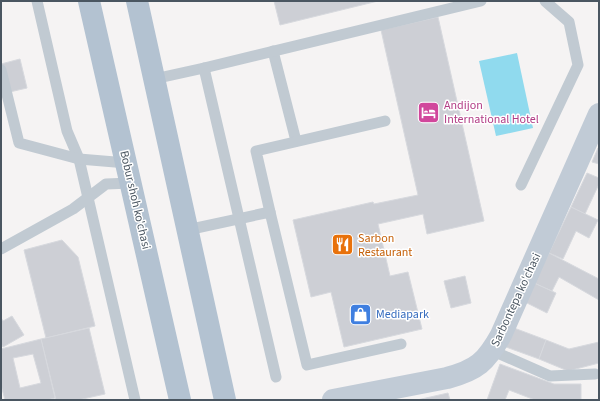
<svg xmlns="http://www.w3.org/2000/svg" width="600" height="401" viewBox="0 0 600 401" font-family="'Source Sans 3',sans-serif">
<rect width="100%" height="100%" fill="#f5f3f3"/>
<polygon fill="#90daee" points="517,53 533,128 496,136 479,61"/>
<g fill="#cdcfd5" stroke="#d7d9de" fill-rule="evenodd">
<polygon points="274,1 378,1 280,25"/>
<polygon points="438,17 484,221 427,234 423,214 378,224 390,276 408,272 422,329 344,347 331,292 311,297 293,220 373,202 374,204 418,195 381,30"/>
<polygon points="20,59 27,88 1,94 1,64"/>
<polygon points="598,148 599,149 599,164 592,162"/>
<polygon points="587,173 599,178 599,184 585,214 571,207"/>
<polygon points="571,207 598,220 589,238 576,231 563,259 549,253"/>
<polygon points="62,240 78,257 95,326 46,338 24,250"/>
<polygon points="549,253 599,279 599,300 559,277 552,291 534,283"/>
<polygon points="465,276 471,303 451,308 444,281"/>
<polygon points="534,283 556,293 547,313 525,302"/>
<polygon points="12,316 24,335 3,347 1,344 1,318 3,321"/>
<polygon points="89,328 105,394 78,400 56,400 41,339"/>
<polygon points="514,328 546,340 539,359 506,347"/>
<path d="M41 339 55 398 47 400H5L1 385V349ZM33 354 41 383 20 388 13 358Z"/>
<polygon points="546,340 569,349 599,342 599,363 568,371 539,359"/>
<polygon points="500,364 554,384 581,384 581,400 535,400 509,390 505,400 487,400"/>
<polygon points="448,393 450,400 417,400"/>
</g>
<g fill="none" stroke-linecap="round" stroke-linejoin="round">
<g stroke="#c1cad2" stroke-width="11">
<polyline points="37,1 67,131 79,159 135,400"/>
<polyline points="273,51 296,141"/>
<polyline points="1,70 19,143 79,159 127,163"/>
<polyline points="154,79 204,68"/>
<polyline points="521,185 578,65 569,22 545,1"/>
<polyline points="270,212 256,151 385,121"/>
<polyline points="187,230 270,212 307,365 401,344"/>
<polyline points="1,249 73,209 106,184 131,183"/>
<polyline points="493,351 550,376 595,374"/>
<polyline points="276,377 204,68 481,1"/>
</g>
<path stroke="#c1cbd6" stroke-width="22" d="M333 400 447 378C477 370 486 362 501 335L599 114"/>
<g stroke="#b3c2d1" stroke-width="22">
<polyline points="89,1 180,400"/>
<polyline points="137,1 225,400"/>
</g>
</g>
<defs>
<symbol id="hotel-square" viewBox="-11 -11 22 22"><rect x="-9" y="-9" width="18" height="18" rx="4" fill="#d1479c" stroke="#fff"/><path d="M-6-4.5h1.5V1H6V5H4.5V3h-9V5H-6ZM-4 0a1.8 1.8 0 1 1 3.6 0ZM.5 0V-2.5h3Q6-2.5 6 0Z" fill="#fff"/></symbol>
<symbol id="restaurant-square" viewBox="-11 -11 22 22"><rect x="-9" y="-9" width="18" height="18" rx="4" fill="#e8710a" stroke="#fff"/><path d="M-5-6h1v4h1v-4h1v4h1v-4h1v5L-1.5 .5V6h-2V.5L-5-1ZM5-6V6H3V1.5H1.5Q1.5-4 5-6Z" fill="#fff"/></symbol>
<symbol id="shop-square" viewBox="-11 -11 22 22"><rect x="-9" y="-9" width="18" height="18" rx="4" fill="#3f7fe0" stroke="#fff"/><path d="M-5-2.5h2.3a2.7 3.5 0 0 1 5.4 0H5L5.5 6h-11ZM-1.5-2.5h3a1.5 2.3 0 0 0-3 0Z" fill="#fff"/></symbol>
</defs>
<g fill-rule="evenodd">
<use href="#hotel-square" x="416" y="100" width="25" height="25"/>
<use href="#restaurant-square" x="330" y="232" width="25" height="25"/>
<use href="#shop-square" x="348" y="302" width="25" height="25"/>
</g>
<g text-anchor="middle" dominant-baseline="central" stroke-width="3" stroke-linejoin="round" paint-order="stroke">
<g font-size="12" fill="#b23c85" stroke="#fff" text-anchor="start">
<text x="444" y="105">Andijon<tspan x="444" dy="14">International Hotel</tspan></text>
</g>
<g font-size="12" fill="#4a5661" stroke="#fff">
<text transform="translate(135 200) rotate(77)">Bobur shoh ko'chasi</text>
<text transform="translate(516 300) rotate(-65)">Sarbontepa ko'chasi</text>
</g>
<g font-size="12" fill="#c56008" stroke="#fff" text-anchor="start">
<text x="358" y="238">Sarbon<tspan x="358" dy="14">Restaurant</tspan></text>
</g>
<g font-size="12" fill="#366cbe" stroke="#fff" text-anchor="start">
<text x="376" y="314">Mediapark</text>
</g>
</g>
<rect width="600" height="401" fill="none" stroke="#4a5661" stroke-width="4"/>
</svg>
